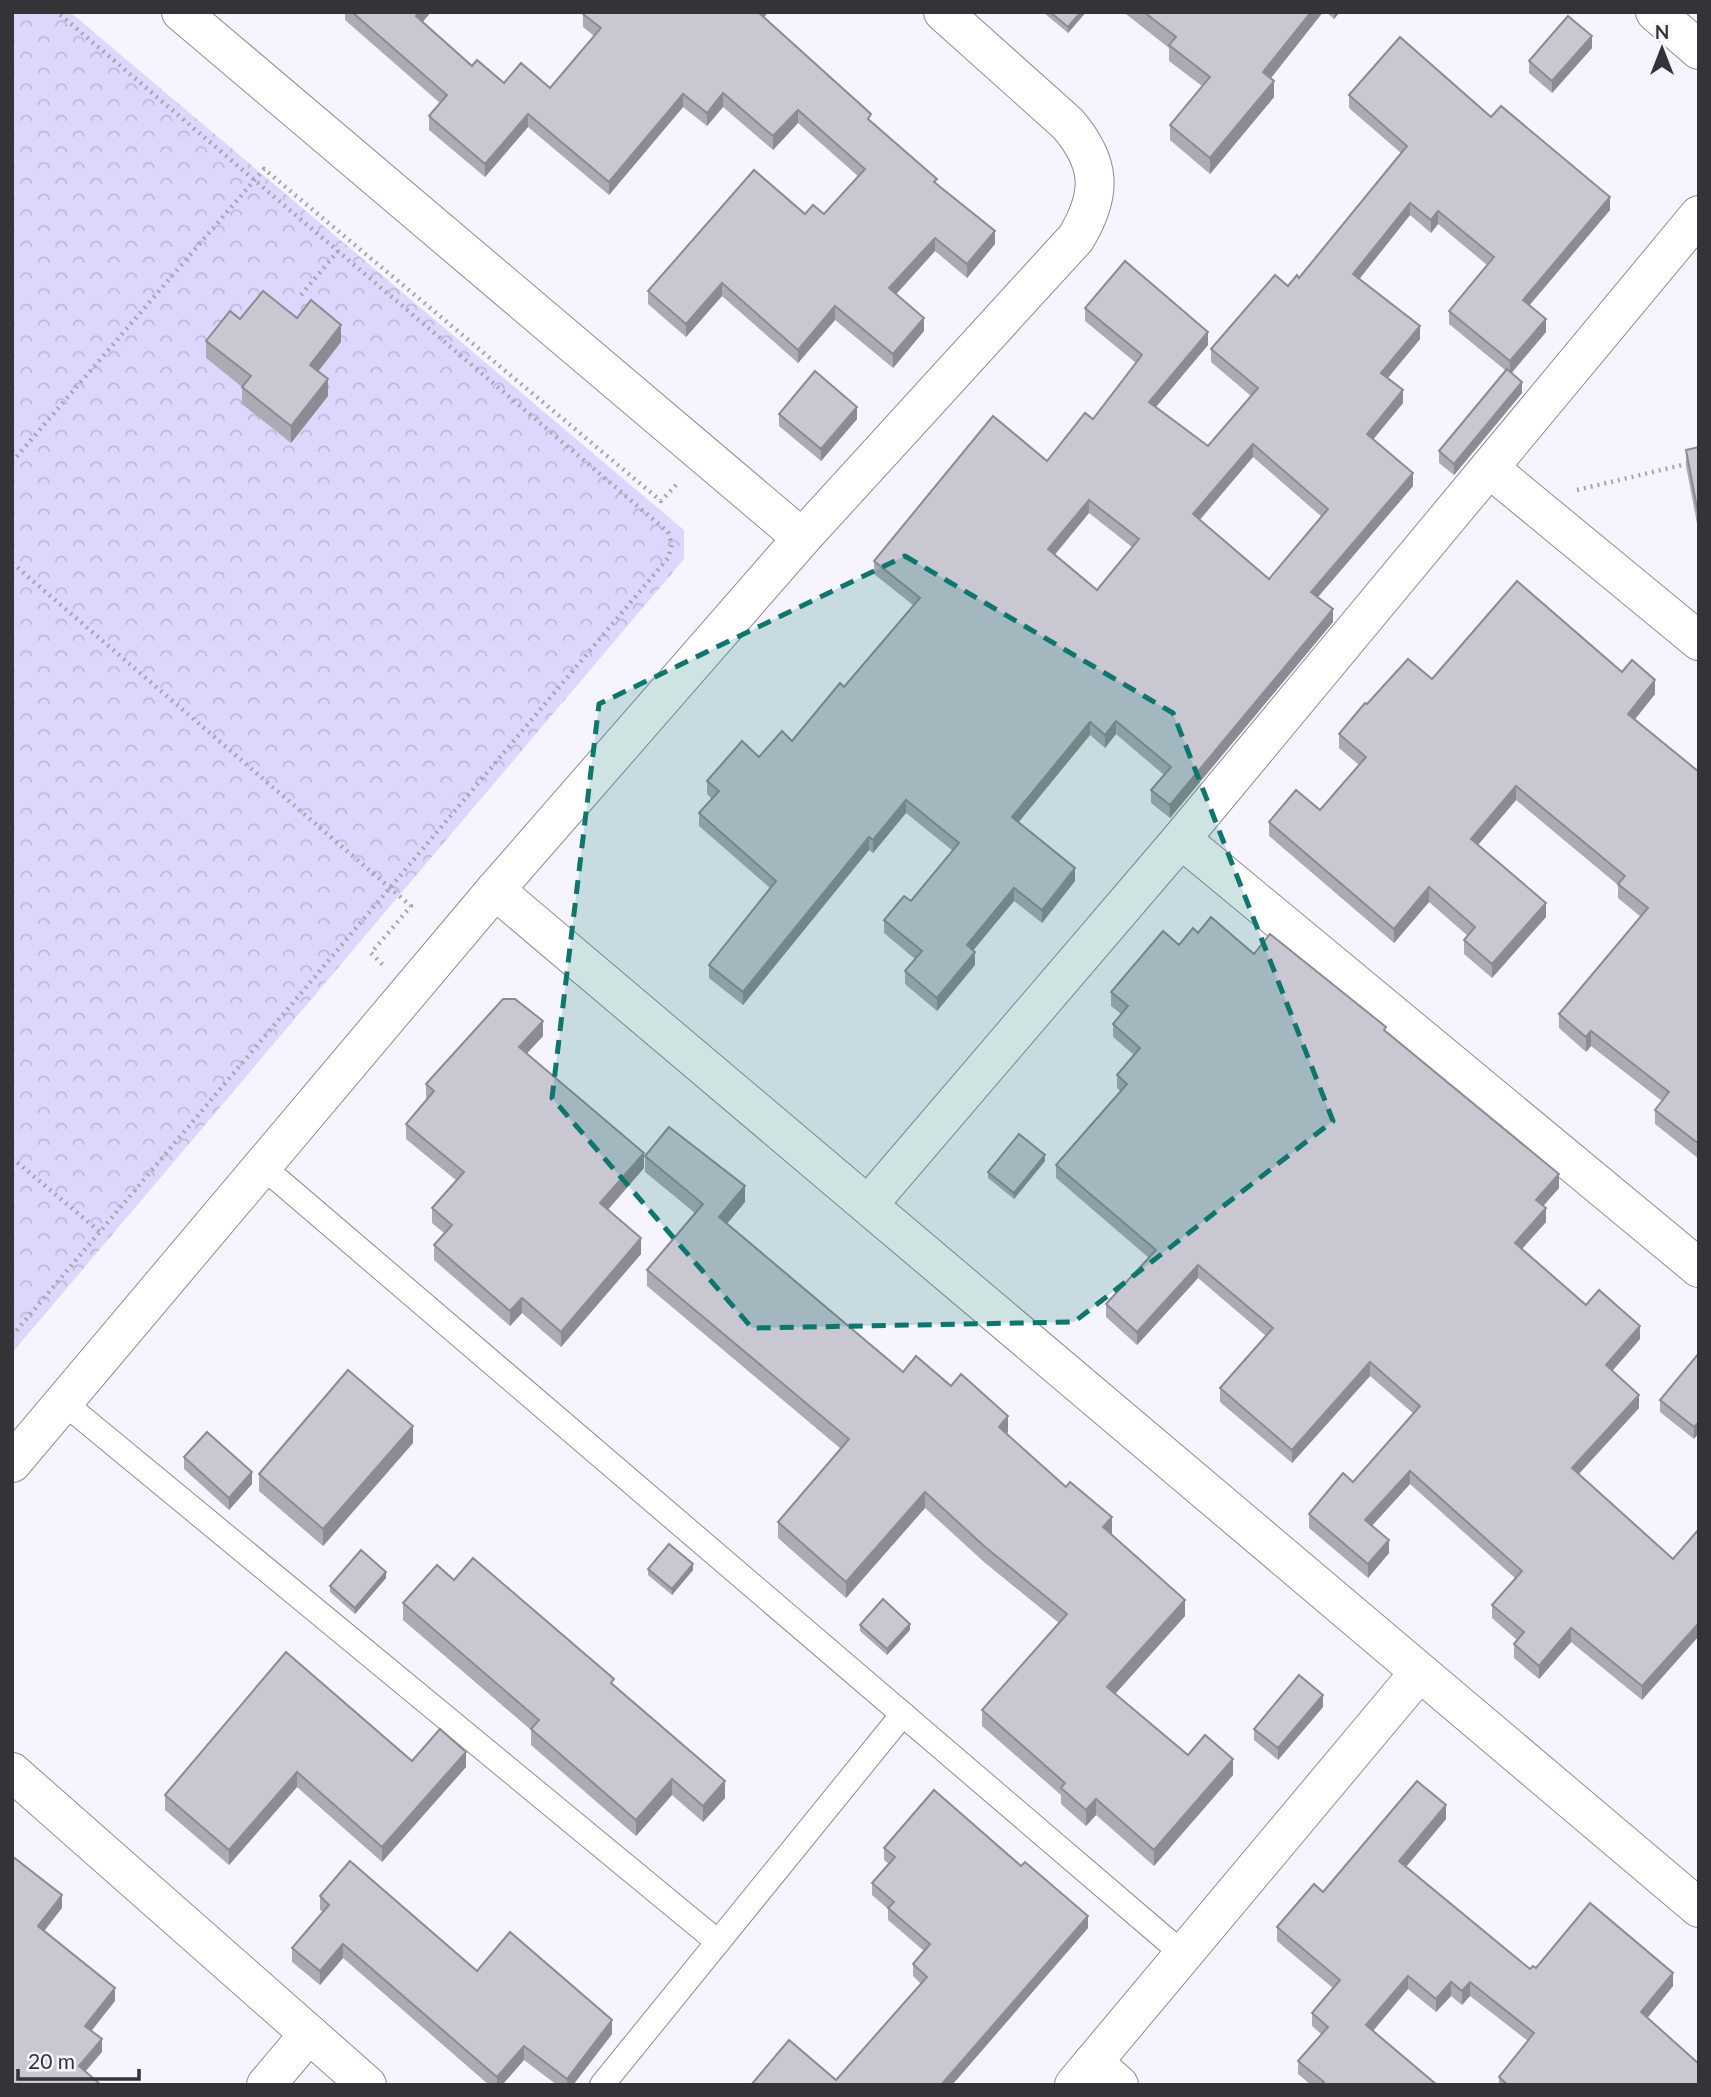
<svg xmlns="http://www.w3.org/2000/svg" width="1711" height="2097" viewBox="0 0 1711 2097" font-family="Lato,sans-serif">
<defs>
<pattern id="park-crowns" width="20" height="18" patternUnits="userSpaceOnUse" patternTransform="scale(1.75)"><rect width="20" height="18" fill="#dcd7fd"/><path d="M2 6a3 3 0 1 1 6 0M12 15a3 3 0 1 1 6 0" fill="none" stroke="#bdb9da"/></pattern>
</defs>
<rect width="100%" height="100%" fill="#f6f4fe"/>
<polygon fill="url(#park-crowns)" points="12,12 70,12 684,530 684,559 12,1353"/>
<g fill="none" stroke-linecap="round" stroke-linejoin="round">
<defs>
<g id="service">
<polyline points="262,1166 1183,1954"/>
<polyline points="63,1402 718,1942"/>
<polyline points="602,2085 903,1714"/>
</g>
<g id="minor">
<polyline points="181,12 802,538"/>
<polyline points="1655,12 1699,50"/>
<polyline points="1489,468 1699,641"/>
<polyline points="1181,839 1699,1268"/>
<polyline points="495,890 1699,1908"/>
<polyline points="868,1205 1181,839 1699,215"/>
<path d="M12 1463 495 890 802 538 1076 238C1103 193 1101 163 1068 124L943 12"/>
<polyline points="12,1772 367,2085"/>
<polyline points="1093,2062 1119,2085"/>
<polyline points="266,2085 309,2034"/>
<polyline points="1074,2085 1418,1674"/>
</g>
</defs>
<use href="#service" stroke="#8e8d98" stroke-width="26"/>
<use href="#minor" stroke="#8e8d98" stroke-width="40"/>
<g stroke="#a7a5ad" stroke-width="4.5" stroke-dasharray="2 5" stroke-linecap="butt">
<polyline points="301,295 338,251"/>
<polyline points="12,462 264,169 661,501 677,484"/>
<polyline points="1577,490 1699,461"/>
<polyline points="12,563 411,906 371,953 383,965"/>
<polyline points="12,1158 100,1232"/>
<polyline points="12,1336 668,558 672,545 668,532 57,12"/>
</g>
<use href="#service" stroke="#fff" stroke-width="24"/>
<use href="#minor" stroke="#fff" stroke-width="38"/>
</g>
<g fill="#acabb5" fill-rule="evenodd">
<polygon points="345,12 431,12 422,22 472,66 504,83 550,88 594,36 583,27 583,14 764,18 937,184 995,244 967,278 935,251 896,294 924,331 893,368 835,320 798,363 722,296 686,337 648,304 648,291 805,214 824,214 859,177 798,123 773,150 723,107 707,126 683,107 609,195 528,127 485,177 429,130 429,116 440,103 345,20"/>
<polygon points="1043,12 1086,12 1068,33"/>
<polygon points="1126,12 1323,12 1270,79 1274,97 1210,174 1170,140 1170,125 1202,86 1169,61 1169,48 1126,14"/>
<polygon points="1326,12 1340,12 1334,19"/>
<polygon points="1592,48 1552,93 1529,73 1529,61"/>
<path d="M1349 95 1491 117 1610 210 1529 305 1546 332 1512 373 1522 393 1454 475 1439 463V451L1505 370 1449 324V311L1487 265 1438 224 1431 233 1410 215 1359 279 1420 339 1388 378 1403 403 1373 439 1413 486 1318 597 1333 622 1170 818 1151 803V790L1164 775 1116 734 1105 748 1090 735 1018 823 1075 881 1042 923 1014 901 973 950 975 965 937 1011 905 984V971L915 959 884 933V920L911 901 953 851 906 813 873 853 869 850 743 1005 709 978V965L770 888 699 826V813L712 799 707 794V781L792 741 844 687 913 605 874 574V561L1047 461 1093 419 1136 363 1085 321V308L1208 345 1156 407 1208 446 1251 396 1211 362V349L1288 286 1299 278 1401 153 1349 108ZM1253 457 1322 517 1269 579 1200 520ZM1089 513 1132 547 1097 590 1055 555Z"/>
<polygon points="297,318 341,342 318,371 328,396 291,443 242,404 242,387 206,358 206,341 240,319"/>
<polygon points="779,414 857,419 821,461 779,426"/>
<polygon points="1699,447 1699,534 1686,466 1686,450"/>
<polygon points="1622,672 1655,694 1635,719 1699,772 1699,1159 1655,1124 1655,1110 1662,1101 1591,1046 1586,1052 1559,1028 1559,1014 1641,917 1618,898 1618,885 1516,800 1478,845 1546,917 1492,978 1464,954 1464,940 1468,936 1429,902 1394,943 1269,836 1269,822 1320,810 1359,765 1339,748 1339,734 1367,704 1432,679"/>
<polygon points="1198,933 1254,954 1386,1032 1559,1188 1543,1206 1546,1222 1521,1249 1586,1305 1640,1339 1612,1371 1639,1408 1579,1474 1673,1559 1642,1700 1571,1642 1539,1679 1514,1658 1514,1644 1517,1640 1492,1618 1492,1605 1515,1578 1410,1484 1372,1526 1389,1553 1368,1578 1309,1528 1309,1514 1353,1482 1414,1414 1370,1376 1292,1463 1220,1402 1220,1388 1266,1336 1198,1278 1137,1345 1106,1317 1106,1304 1149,1258 1056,1178 1056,1165 1121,1092 1117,1088 1117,1075 1134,1055 1113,1037 1113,1024 1121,1014 1111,1006 1111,992"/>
<polygon points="543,1036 526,1054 644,1168 608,1210 641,1254 561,1347 522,1313 510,1326 434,1260 434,1245 444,1233 432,1223 432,1208 457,1181 406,1139 406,1124 426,1100 426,1084"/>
<polygon points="645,1156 745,1202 727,1224 903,1372 951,1386 1008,1432 1006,1434 1112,1533 1111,1534 1185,1616 1115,1694 1188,1755 1233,1775 1154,1866 1096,1815 1086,1826 1061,1804 1061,1795 982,1726 982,1710 1059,1623 984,1562 925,1508 846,1598 778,1538 778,1522 841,1449 647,1286 647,1270 695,1213 645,1172"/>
<polygon points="1045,1161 1014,1199 988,1178 988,1172"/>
<polygon points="1699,1353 1694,1439 1660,1412 1660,1400"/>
<polygon points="413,1443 323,1546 259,1491 259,1474"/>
<polygon points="184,1457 252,1484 229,1510 184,1469"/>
<polygon points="648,1569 693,1570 672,1595 648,1575"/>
<polygon points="386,1578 355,1614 330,1592 330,1586"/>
<polygon points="454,1580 614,1686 725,1798 703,1822 672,1795 636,1836 531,1745 531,1730 403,1620 403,1603"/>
<polygon points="860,1625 910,1630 887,1655 860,1631"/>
<polygon points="286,1652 412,1761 466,1767 382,1862 297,1787 229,1865 165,1810 165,1795"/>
<polygon points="1323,1707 1278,1760 1254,1740 1254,1729"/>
<polygon points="1446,1819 1406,1867 1530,1969 1536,1968 1673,1986 1647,2018 1699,2085 1499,2085 1499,2077 1528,2041 1470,1996 1462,2005 1451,1996 1436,2012 1408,1989 1373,2031 1437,2085 1311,2085 1298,2074 1298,2061 1321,2034 1312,2026 1312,2013 1333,1988 1277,1941 1277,1927 1323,1892"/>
<polygon points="884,1848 1088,1928 952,2085 751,2085 836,2080 921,1984 913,1976 913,1964 924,1951 888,1920 888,1909 872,1895 872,1883 889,1864 884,1860"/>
<polygon points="320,1896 477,1971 612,2034 573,2085 557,2085 524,2060 502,2085 489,2085 343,1958 320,1985 292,1962 292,1948 323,1912 320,1910"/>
</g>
<g fill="#8c8b93">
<polygon points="419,12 431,12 416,30 416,16"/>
<polygon points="758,12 768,12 758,26"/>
<polygon points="1081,12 1086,12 1068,33 1068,27"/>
<polygon points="1311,12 1323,12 1263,88 1263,72"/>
<polygon points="1334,12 1340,12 1334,19"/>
<polygon points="1592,36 1592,48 1552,93 1552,81"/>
<polygon points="1274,81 1274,97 1210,174 1210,158"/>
<polygon points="723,93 723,107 707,126 707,113"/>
<polygon points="683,94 683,107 609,195 609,182"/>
<polygon points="798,110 798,123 773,150 773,136"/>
<polygon points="528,114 528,127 485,177 485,164"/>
<polygon points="1610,197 1610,210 1523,313 1523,300"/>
<polygon points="1410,203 1410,215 1353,287 1353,274"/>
<polygon points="1438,211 1438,224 1431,233 1431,220"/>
<polygon points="995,231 995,244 967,278 967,264"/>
<polygon points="935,238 935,251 889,302 889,288"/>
<polygon points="722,283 722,296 686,337 686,324"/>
<polygon points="835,306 835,320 798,363 798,350"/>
<polygon points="924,318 924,331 893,368 893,354"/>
<polygon points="1546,319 1546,332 1510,374 1510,361"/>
<polygon points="341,325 341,342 310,382 310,365"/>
<polygon points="1420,326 1420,339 1381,386 1381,373"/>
<polygon points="1208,332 1208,345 1149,415 1149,402"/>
<polygon points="328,379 328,396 291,443 291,426"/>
<polygon points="1522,382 1522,393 1454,475 1454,464"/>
<polygon points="1403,390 1403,403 1367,447 1367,434"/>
<polygon points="857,407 857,419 821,461 821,449"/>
<polygon points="1253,444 1253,457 1193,527 1193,514"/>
<polygon points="1413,473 1413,486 1311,605 1311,592"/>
<polygon points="1089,500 1089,513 1048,562 1048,549"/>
<polygon points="1333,609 1333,622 1170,818 1170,805"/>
<polygon points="1655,680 1655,694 1628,728 1628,714"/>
<polygon points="1116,721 1116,734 1105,748 1105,735"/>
<polygon points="1090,722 1090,735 1012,830 1012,817"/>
<polygon points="1516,786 1516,800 1471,853 1471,839"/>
<polygon points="906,800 906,813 873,853 873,840"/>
<polygon points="869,837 869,850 743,1005 743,992"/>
<polygon points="1075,868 1075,881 1042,923 1042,910"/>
<polygon points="1429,887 1429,902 1394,943 1394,929"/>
<polygon points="1014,888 1014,901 967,958 967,945"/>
<polygon points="1546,903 1546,917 1492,978 1492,964"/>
<polygon points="975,952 975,965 937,1011 937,998"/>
<polygon points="543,1021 543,1036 519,1062 519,1047"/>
<polygon points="1591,1031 1591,1046 1586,1052 1586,1037"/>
<polygon points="644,1153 644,1168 600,1218 600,1203"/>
<polygon points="1045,1155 1045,1161 1014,1199 1014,1193"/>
<polygon points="1559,1174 1559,1188 1536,1214 1536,1200"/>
<polygon points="745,1186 745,1202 719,1233 719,1217"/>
<polygon points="1546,1208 1546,1222 1515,1257 1515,1243"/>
<polygon points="641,1238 641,1254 561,1347 561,1332"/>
<polygon points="1198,1265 1198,1278 1137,1345 1137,1332"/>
<polygon points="522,1298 522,1313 510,1326 510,1311"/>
<polygon points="1640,1326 1640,1339 1606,1378 1606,1365"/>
<polygon points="1370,1362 1370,1376 1292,1463 1292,1450"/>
<polygon points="1639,1395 1639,1408 1572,1481 1572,1468"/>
<polygon points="1008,1416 1008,1432 999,1443 999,1427"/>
<polygon points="1699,1422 1699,1433 1694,1439 1694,1427"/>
<polygon points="413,1426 413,1443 323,1546 323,1529"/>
<polygon points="1410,1471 1410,1484 1365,1533 1365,1520"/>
<polygon points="252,1472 252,1484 229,1510 229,1498"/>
<polygon points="925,1492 925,1508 846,1598 846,1582"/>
<polygon points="1112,1517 1112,1533 1103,1543 1103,1527"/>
<polygon points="1389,1540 1389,1553 1368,1578 1368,1564"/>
<polygon points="693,1564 693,1570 672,1595 672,1589"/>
<polygon points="386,1572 386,1578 355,1614 355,1608"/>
<polygon points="1185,1600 1185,1616 1107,1703 1107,1687"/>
<polygon points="1699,1623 1699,1636 1642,1700 1642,1686"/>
<polygon points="910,1624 910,1630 887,1655 887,1649"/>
<polygon points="1571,1628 1571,1642 1539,1679 1539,1666"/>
<polygon points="1323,1695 1323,1707 1278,1760 1278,1748"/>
<polygon points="466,1752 466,1767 382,1862 382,1847"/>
<polygon points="1233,1759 1233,1775 1154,1866 1154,1850"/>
<polygon points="297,1772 297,1787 229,1865 229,1850"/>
<polygon points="672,1779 672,1795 636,1836 636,1820"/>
<polygon points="725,1781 725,1798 703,1822 703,1806"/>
<polygon points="1096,1799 1096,1815 1086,1826 1086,1810"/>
<polygon points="1446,1805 1446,1819 1399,1875 1399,1861"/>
<polygon points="62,1895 62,1908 38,1939 38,1926"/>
<polygon points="1088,1916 1088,1928 952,2085 941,2085"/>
<polygon points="343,1944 343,1958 320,1985 320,1971"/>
<polygon points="1673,1973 1673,1986 1641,2026 1641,2012"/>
<polygon points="1408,1976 1408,1989 1366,2039 1366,2025"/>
<polygon points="1451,1982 1451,1996 1436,2012 1436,1999"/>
<polygon points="1470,1982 1470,1996 1462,2005 1462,1991"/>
<polygon points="115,1988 115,2001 85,2039 85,2026"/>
<polygon points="612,2020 612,2034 573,2085 567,2085 567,2079"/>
<polygon points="102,2039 102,2052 79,2079 79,2066"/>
<polygon points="524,2046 524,2060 502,2085 497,2085 497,2077"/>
</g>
<g fill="#c8c7d2" stroke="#8c8b93" stroke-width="2" fill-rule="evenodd">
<polygon points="352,12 419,12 416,16 472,66 477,60 504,83 521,63 550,88 601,28 583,14 584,12 758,12 871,114 868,119 937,179 934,182 995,231 967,264 935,238 889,288 924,318 893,354 835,306 798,350 722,283 686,324 648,291 754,170 805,214 813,205 824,214 865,169 798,110 773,136 723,93 707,113 683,94 609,182 528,114 485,164 429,116 447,95"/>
<polygon points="1050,12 1081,12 1068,27"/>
<polygon points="1144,12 1311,12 1263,72 1274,81 1210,158 1170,125 1210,77 1169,45 1176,37"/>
<polygon points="1568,16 1592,36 1552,81 1529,61"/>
<path d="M1400 37 1491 117 1501 106 1610 197 1523 300 1546 319 1510 361 1449 311 1494 257 1438 211 1431 220 1410 203 1353 274 1420 326 1381 373 1403 390 1367 434 1413 473 1311 592 1333 609 1170 805 1151 790 1171 767 1116 721 1105 735 1090 722 1012 817 1075 868 1042 910 1014 888 967 945 975 952 937 998 905 971 922 951 884 920 904 896 911 901 959 843 906 800 873 840 869 837 743 992 709 965 776 881 699 813 719 791 707 781 742 741 759 757 782 731 792 741 840 683 844 687 920 598 874 561 993 416 1047 461 1085 413 1093 419 1142 355 1085 308 1125 261 1208 332 1149 402 1208 446 1258 388 1211 349 1275 275 1288 286 1297 275 1299 278 1407 146 1349 95ZM1253 444 1328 509 1269 579 1193 514ZM1089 500 1139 539 1097 590 1048 549Z"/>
<polygon points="263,291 297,318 311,300 341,325 310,365 328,379 291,426 242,387 251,376 206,341 230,311 240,319"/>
<polygon points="1507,369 1522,382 1454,464 1439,451"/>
<polygon points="815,371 857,407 821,449 779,414"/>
<polygon points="1699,447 1699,518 1686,450"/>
<polygon points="1517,581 1622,672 1632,660 1655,680 1628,714 1699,772 1699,1144 1655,1110 1669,1092 1591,1031 1586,1037 1559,1014 1648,908 1618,884 1625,876 1516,786 1471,839 1546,903 1492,964 1464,940 1475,927 1429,887 1394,929 1269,822 1296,790 1320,810 1366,757 1339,734 1365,703 1367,704 1408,659 1432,679"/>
<polygon points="1211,917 1254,954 1270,934 1386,1027 1384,1030 1559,1174 1536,1200 1546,1208 1515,1243 1586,1305 1599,1290 1640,1326 1606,1365 1639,1395 1572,1468 1673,1559 1699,1529 1699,1623 1642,1686 1571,1628 1539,1666 1514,1644 1524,1632 1492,1605 1522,1571 1410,1471 1365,1520 1389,1540 1368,1564 1309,1514 1343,1473 1353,1482 1420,1406 1370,1362 1292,1450 1220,1388 1273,1328 1198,1265 1137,1332 1106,1304 1156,1250 1056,1165 1127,1084 1117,1075 1140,1048 1113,1024 1128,1006 1111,992 1163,931 1179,945 1193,928 1198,933"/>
<polygon points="503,999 515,999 543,1021 519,1047 644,1153 600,1203 641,1238 561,1332 522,1298 510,1311 434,1245 452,1225 432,1208 464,1172 406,1124 434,1091 426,1084"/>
<polygon points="669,1127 745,1186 719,1217 903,1372 916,1356 951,1386 961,1374 1008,1416 999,1427 1066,1487 1070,1482 1112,1517 1103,1527 1185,1600 1107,1687 1188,1755 1205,1735 1233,1759 1154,1850 1096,1799 1086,1810 1061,1788 1065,1783 982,1710 1067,1614 984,1546 925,1492 846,1582 778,1522 849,1439 647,1270 703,1204 645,1156"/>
<polygon points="1019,1134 1045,1155 1014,1193 988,1172"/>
<polygon points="1699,1353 1699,1422 1694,1427 1660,1400"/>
<polygon points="348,1370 413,1426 323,1529 259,1474"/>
<polygon points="207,1432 252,1472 229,1498 184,1457"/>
<polygon points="669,1544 693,1564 672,1589 648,1569"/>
<polygon points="361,1550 386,1572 355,1608 330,1586"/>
<polygon points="473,1558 614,1679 611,1683 725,1781 703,1806 672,1779 636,1820 531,1729 539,1720 403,1603 437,1565 454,1580"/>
<polygon points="883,1599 910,1624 887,1649 860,1625"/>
<polygon points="286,1652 412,1761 440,1729 466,1752 382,1847 297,1772 229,1850 165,1795"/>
<polygon points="1299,1675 1323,1695 1278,1748 1254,1729"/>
<polygon points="1417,1781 1446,1805 1399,1861 1530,1969 1533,1966 1536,1968 1590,1903 1673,1973 1641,2012 1699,2064 1699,2085 1508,2085 1499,2077 1534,2033 1470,1982 1462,1991 1451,1982 1436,1999 1408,1976 1366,2025 1437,2085 1321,2085 1324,2082 1298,2061 1328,2027 1312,2013 1340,1980 1277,1927 1314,1884 1323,1892"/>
<polygon points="934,1790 1021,1866 1025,1862 1088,1916 941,2085 751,2085 789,2040 836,2080 927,1977 913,1964 930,1944 888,1908 894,1902 872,1883 895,1857 884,1848"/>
<polygon points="12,1856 62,1895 38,1926 115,1988 85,2026 102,2039 79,2066 101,2085 12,2085"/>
<polygon points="350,1861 477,1971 510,1932 612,2020 567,2079 524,2046 497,2077 343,1944 320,1971 292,1948 329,1905 320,1896"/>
</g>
<path fill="#0f766e" fill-opacity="0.2" stroke="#0f766e" stroke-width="5" stroke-dasharray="14 9" stroke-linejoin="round" d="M905 556 1173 713 1333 1121 1074 1322 752 1328 552 1098 599 704Z"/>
<rect width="1711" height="2097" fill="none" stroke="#343338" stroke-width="28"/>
<g transform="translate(1662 49)" stroke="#f6f4fe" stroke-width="5" paint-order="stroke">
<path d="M0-5L12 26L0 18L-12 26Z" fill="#343338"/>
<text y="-10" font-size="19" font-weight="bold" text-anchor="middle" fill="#343338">N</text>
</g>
<path d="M18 2069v10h121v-10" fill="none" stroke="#343338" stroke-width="3.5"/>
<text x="28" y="2069" font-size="21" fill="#343338" stroke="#f6f4fe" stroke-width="5" paint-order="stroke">20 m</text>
</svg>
